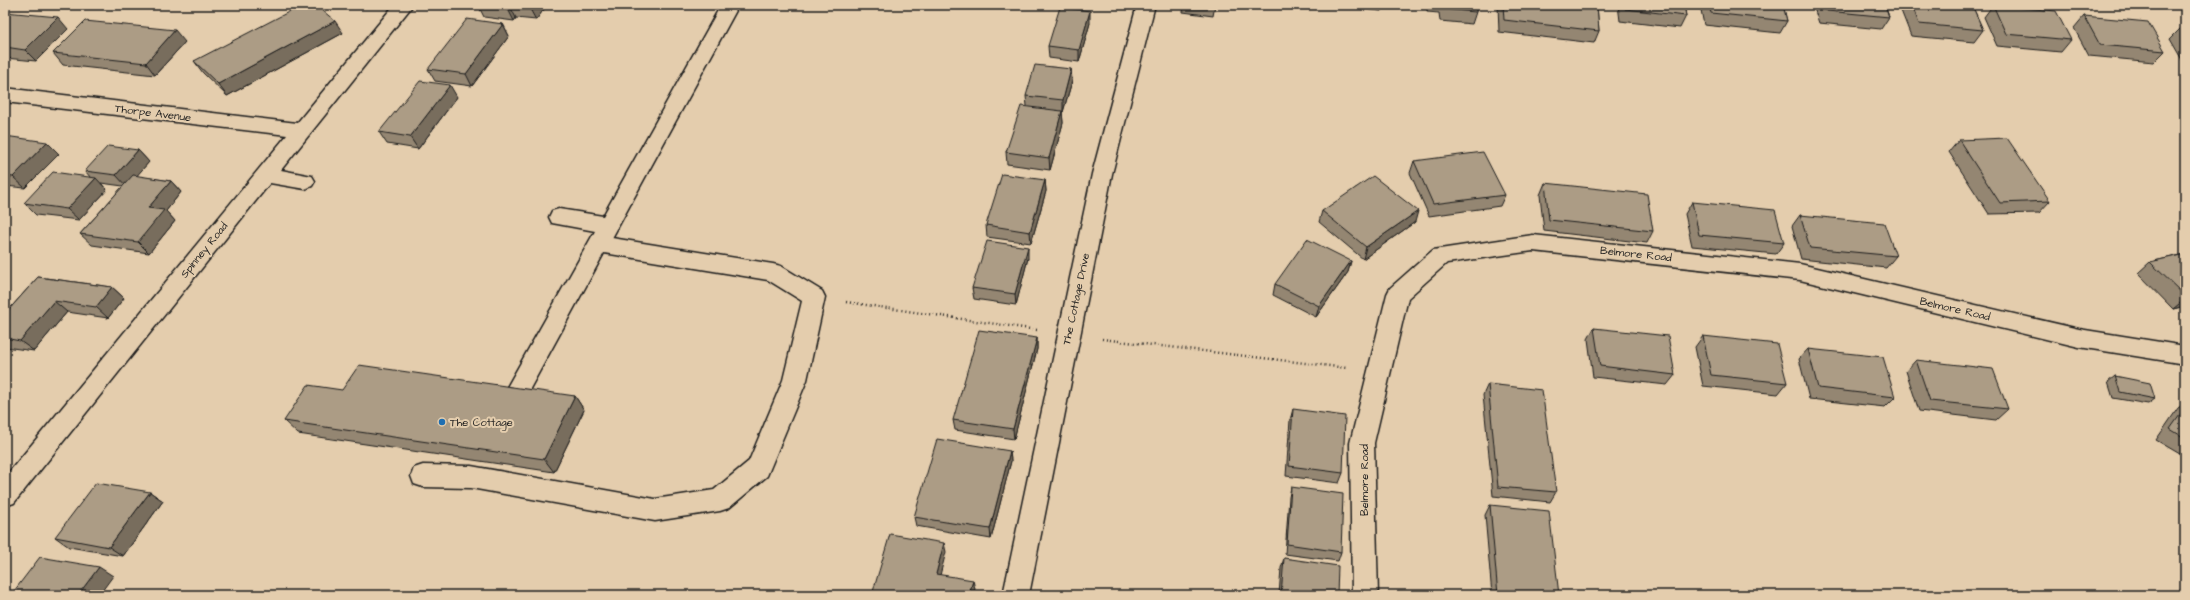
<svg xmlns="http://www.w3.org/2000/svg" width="2190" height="600" viewBox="0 0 2190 600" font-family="'Architects Daughter',sans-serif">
<rect width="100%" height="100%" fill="#e4cdad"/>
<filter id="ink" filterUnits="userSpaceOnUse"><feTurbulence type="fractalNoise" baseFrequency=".025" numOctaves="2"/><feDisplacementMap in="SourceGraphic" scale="8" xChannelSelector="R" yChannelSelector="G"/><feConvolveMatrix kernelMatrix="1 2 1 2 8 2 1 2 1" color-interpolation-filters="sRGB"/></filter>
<g filter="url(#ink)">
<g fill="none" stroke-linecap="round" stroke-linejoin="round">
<defs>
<g id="minor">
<polygon points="394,5 413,5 281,170 312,176 315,181 312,186 305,189 270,183 14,503 5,506 5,477 287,135 5,102 5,88 297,123"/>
<polygon points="721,5 739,5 612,238 773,264 781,266 822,291 825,297 807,380 767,476 729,508 720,511 655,521 471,488 423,487 414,484 411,476 414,468 423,465 471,466 655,499 714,490 749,461 783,380 802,301 768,280 604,253 526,396 518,399 510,396 506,389 595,231 552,223 549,217 552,211 559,209 603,216"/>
<polygon points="1137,5 1155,5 1112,174 1029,595 1003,595 1092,174"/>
<polygon points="1533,235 1800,264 2079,329 2185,346 2185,364 2079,347 1800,280 1533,251 1447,263 1408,298 1374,443 1378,595 1352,595 1350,443 1387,294 1390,288 1433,250"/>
</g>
</defs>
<use href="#minor" stroke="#1c1c1c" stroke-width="3"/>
<g stroke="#1c1c1c" stroke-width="2.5" stroke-dasharray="1 3" stroke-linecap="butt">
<polyline points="846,302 1037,330"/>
<polyline points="1102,339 1347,368"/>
</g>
<use href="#minor" fill="#e4cdad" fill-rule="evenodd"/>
</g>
<g fill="#948672" stroke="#1c1c1c">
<polygon points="478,5 547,5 536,20 516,18 514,21 484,17"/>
<polygon points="1184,5 1215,5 1213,16 1183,12"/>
<polygon points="1330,5 1382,5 1381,11"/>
<polygon points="1427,5 1476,5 1476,12 1472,24 1440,21 1439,13 1427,12"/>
<polygon points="1498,5 1597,5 1599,31 1594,43 1499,32"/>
<polygon points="1618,5 1684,5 1686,16 1680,28 1620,21"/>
<polygon points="1700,5 1783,5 1787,21 1780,33 1704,25"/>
<polygon points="1813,5 1885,5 1889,17 1881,29 1819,23"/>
<polygon points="1903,5 1972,5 1983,30 1974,42 1911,36 1900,8"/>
<polygon points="1993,5 2071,40 2061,52 1997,46 1984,17"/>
<polygon points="5,12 68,29 36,61 5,58"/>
<polygon points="2084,16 2165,51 2154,62 2089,56 2074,28"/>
<polygon points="1090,23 1079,62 1049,58 1048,46"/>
<polygon points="503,24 509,36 472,86 435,81 428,69"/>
<polygon points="2181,28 2185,28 2185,65 2170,39"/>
<polygon points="343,33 227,96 203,73 194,61"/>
<polygon points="185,42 155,75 63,65 53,53"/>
<polygon points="1071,69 1072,81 1063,112 1062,112 1063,123 1050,170 1007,164 1006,152 1027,106 1026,96"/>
<polygon points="457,97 418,149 387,144 379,132"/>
<polygon points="5,136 59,154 25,188 5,186"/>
<polygon points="1959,140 2050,201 2039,213 1989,214 1949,152"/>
<polygon points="138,150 149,162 136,176 171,181 181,192 166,211 175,221 149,253 92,245 80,234 123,186 101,183 107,190 79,220 36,215 24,203 91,178 85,171"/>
<polygon points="1414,161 1505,195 1500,206 1429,216 1410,173"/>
<polygon points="1045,180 1046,191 1031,243 987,237 986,225"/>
<polygon points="1545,183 1653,231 1647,243 1544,231 1540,195"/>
<polygon points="1692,202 1784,243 1776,254 1692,246 1685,214"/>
<polygon points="1322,211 1415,222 1363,259 1319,222"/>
<polygon points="1800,215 1896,256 1886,268 1801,259 1792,226"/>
<polygon points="2185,254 2185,306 2173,309 2138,273 2150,262"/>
<polygon points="1028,258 1016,305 974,299 972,288"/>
<polygon points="1351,261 1348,272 1316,317 1273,295 1275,284"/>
<polygon points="38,277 112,287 124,298 108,318 67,312 34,351 5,347 5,314"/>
<polygon points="1594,328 1675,375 1667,385 1593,377 1588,339"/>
<polygon points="1703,336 1787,383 1778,394 1703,386 1695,347"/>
<polygon points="1037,338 1037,349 1014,439 955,430 953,420"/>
<polygon points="1808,349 1895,397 1885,407 1809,399 1799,359"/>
<polygon points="1916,360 2008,409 1996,420 1919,411 1906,371"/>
<polygon points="2115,376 2155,399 2148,404 2113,398 2108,382"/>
<polygon points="1488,384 1556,492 1550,502 1493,496 1483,395"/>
<polygon points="575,396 584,410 554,472 298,434 284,421"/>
<polygon points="2185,403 2185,457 2156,440 2178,408"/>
<polygon points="1293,409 1343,473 1339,483 1286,476 1290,420"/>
<polygon points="1010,451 1011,461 991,539 916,526 914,517"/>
<polygon points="1291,487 1341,552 1338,561 1285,554 1289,497"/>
<polygon points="150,492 163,501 123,556 69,547 55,537"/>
<polygon points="1490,505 1559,595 1492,595 1485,515"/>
<polygon points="1284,558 1337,595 1279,595 1281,568"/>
</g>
<g fill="#786d5d" stroke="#1c1c1c">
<polygon points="533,5 547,5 536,20 530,9"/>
<polygon points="510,6 516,18 514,21 508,9"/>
<polygon points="1090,11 1090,23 1079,62 1079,50"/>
<polygon points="58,17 68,29 36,61 25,50"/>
<polygon points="335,21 343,33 227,96 218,84"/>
<polygon points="503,24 509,36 472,86 466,74"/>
<polygon points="175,30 185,42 155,75 146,63"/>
<polygon points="1071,69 1072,81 1063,112 1063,100"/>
<polygon points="450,85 457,97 418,149 410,137"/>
<polygon points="1062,111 1063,123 1050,170 1049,158"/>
<polygon points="47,142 59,154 25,188 13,177"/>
<polygon points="138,150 149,162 127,187 116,175"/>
<polygon points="96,178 107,190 79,220 67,209"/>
<polygon points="1045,180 1046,191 1031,243 1030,232"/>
<polygon points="171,181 181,192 166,211 175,221 149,253 138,242 148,208"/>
<polygon points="1418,211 1415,222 1363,259 1366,247"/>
<polygon points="1028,247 1028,258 1016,305 1015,294"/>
<polygon points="1351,261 1348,272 1316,317 1319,306"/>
<polygon points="112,287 124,298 108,318 96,307"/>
<polygon points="2185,299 2185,306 2173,309"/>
<polygon points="54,301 67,312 34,351 20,341"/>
<polygon points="1037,338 1037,349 1014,439 1013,429"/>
<polygon points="575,396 584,410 554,472 544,459"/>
<polygon points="1010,451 1011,461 991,539 990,529"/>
<polygon points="150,492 163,501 123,556 109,547"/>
<polygon points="944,543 946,552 938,583 936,574"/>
<polygon points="99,567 113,576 99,595 78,595"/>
<polygon points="973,580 975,589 973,595 969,595"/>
</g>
<g fill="#ac9c85" stroke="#1c1c1c">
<polygon points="302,5 316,5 335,21 218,84 194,61"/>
<polygon points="480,5 533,5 530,9 510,6 508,9"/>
<polygon points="1443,5 1476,5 1476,12 1443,9"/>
<polygon points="1503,5 1597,5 1599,31 1504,20"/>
<polygon points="1625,5 1684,5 1686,16 1625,9"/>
<polygon points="1709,5 1783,5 1787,21 1711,13"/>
<polygon points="1824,5 1885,5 1889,17 1827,11"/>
<polygon points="1912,5 1972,5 1983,30 1919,24"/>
<polygon points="1993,5 2056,11 2071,40 2006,34"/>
<polygon points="1060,7 1090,11 1079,50 1048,46"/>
<polygon points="5,12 58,17 25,50 5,47"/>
<polygon points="2084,16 2148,22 2165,51 2100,45"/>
<polygon points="467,19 503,24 466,74 428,69"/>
<polygon points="85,21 175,30 146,63 53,53"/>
<polygon points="2181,28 2185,28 2185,34"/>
<polygon points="1035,65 1071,69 1063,100 1026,96"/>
<polygon points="420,81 450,85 410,137 379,132"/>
<polygon points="1021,106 1062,111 1049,158 1006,152"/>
<polygon points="5,136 47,142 13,177 5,176"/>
<polygon points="2007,138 2050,201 2000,203 1959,140"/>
<polygon points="108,146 138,150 116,175 85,171"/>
<polygon points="1483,152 1505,195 1433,204 1414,161"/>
<polygon points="53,172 96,178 67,209 24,203"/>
<polygon points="1002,174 1045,180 1030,232 986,225"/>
<polygon points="133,175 171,181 148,208 164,210 138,242 80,234"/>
<polygon points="1373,176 1418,211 1366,247 1322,211"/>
<polygon points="1545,183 1647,194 1653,231 1549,220"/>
<polygon points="1692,202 1775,210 1784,243 1699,235"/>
<polygon points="1800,215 1884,223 1896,256 1810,248"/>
<polygon points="1307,239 1351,261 1319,306 1275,284"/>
<polygon points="987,241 1028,247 1015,294 972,288"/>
<polygon points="2185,254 2185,296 2150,262"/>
<polygon points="38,277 112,287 96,307 54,301 20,341 5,338 5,314"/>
<polygon points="1594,328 1668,336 1675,375 1600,366"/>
<polygon points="979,330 1037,338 1013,429 953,420"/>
<polygon points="1703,336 1777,344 1787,383 1711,375"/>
<polygon points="1808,349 1883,357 1895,397 1818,388"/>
<polygon points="1916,360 1993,369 2008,409 1930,401"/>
<polygon points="359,365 575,396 544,459 284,421 308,385 342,390"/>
<polygon points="2115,376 2150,383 2155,399 2120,392"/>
<polygon points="1488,384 1542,390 1556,492 1498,487"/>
<polygon points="2185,408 2185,438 2170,429"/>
<polygon points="1293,409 1345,416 1343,473 1289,466"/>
<polygon points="937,439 1010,451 990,529 914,517"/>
<polygon points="96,483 150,492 109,547 55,537"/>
<polygon points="1291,487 1343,494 1341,552 1287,544"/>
<polygon points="1490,505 1549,511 1559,595 1498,595"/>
<polygon points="890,534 944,543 936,574 973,580 969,595 872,595"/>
<polygon points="40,557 99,567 78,595 11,595"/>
<polygon points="1284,558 1338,566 1337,595 1281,595"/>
</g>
</g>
<circle fill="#1f6fb2" stroke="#e4cdad" stroke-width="1.5" cx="442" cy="422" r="4"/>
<g text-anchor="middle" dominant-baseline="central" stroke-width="4" stroke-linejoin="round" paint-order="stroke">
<g font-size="11" fill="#1c1c1c" stroke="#e4cdad">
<text transform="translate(153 113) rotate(7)">Thorpe Avenue</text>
<text transform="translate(204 250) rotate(-51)">Spinney Road</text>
<text transform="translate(1636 254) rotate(6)">Belmore Road</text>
<text transform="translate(1076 299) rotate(-78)">The Cottage Drive</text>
<text transform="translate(1955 309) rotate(13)">Belmore Road</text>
<text transform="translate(1364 480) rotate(-90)">Belmore Road</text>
</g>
<g font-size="11" fill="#1c1c1c" stroke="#e4cdad" text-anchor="start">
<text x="450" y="422">The Cottage</text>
</g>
</g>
<rect width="2190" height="600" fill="none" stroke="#e4cdad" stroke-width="20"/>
<rect x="10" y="10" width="2170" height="580" fill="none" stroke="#1c1c1c" stroke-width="1.5" filter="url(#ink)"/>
</svg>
